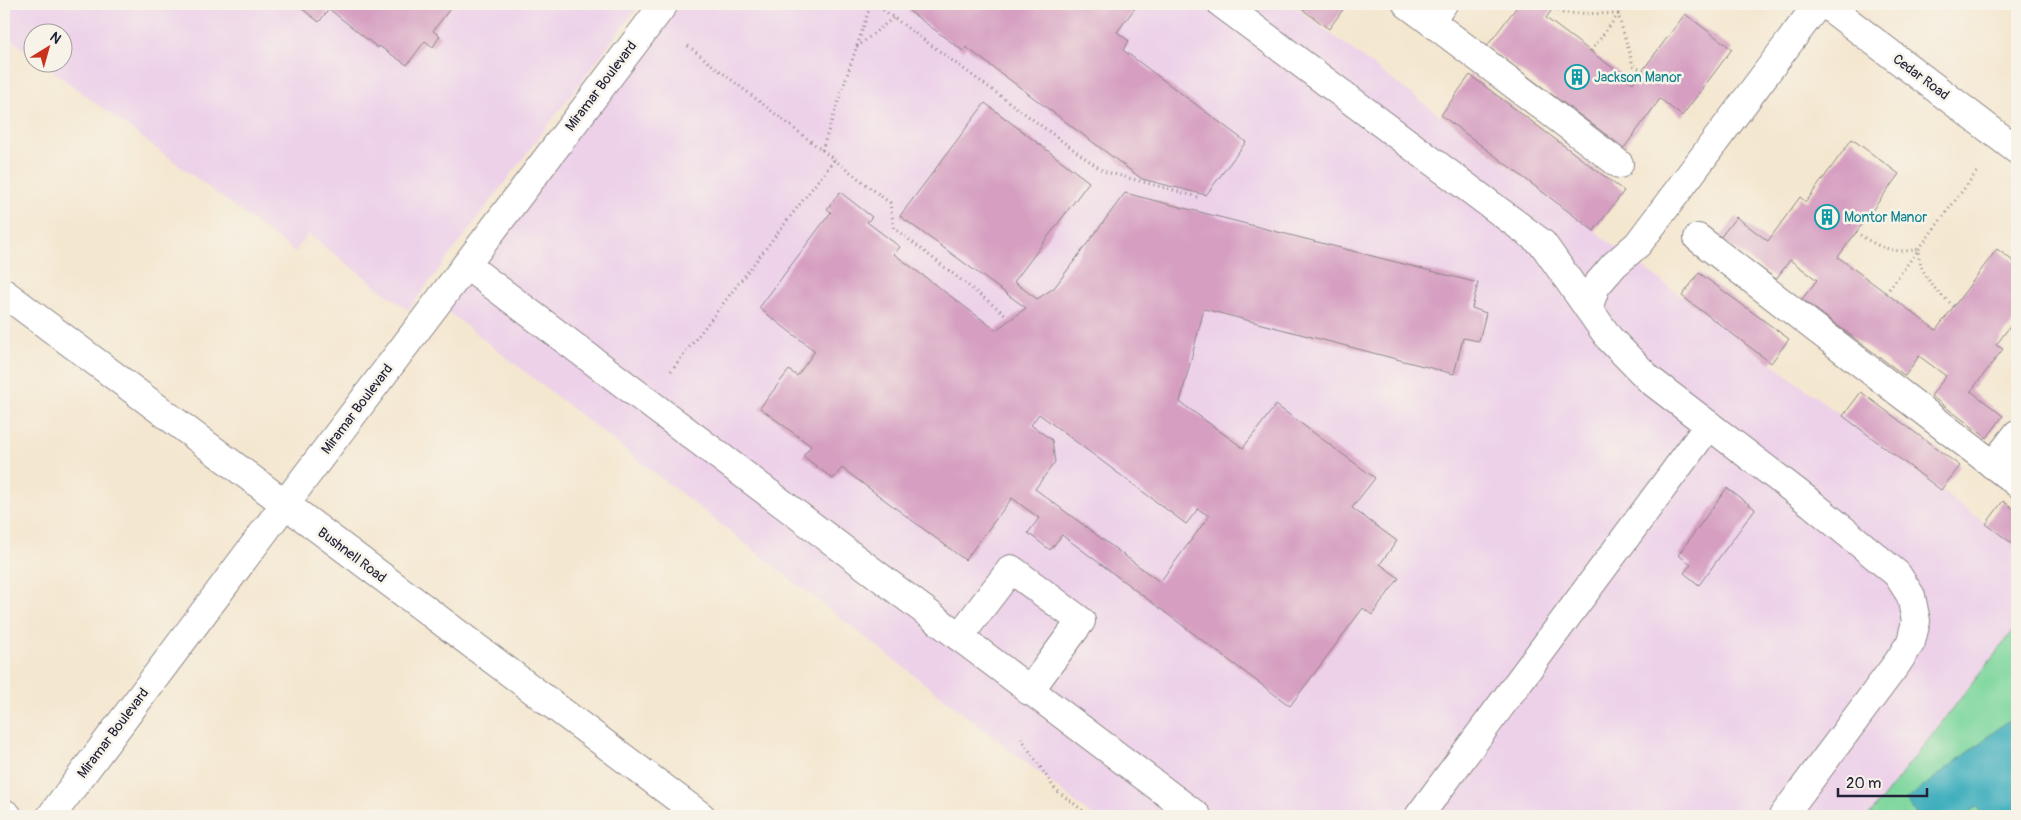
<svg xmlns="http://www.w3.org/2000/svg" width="2021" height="820" viewBox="0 0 2021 820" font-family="Pangolin,sans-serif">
<rect width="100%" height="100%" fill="#f7f3e8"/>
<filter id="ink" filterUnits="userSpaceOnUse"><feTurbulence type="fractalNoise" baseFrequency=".02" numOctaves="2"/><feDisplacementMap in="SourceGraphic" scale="10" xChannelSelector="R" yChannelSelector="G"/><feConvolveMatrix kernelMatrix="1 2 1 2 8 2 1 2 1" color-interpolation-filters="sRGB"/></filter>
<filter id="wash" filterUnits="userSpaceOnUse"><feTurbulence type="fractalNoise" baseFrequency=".0096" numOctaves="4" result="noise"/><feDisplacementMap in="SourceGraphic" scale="20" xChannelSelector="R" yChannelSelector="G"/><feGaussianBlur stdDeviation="1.12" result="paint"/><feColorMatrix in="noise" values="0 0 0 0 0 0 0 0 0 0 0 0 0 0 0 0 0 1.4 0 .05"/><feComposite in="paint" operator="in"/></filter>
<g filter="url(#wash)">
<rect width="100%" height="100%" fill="#f4e7d0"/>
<g fill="#edd1e9">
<polygon points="4,4 640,4 408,310 308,234 295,252 42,63 62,62 62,32 32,32 32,55 4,34"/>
<polygon points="664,4 1291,4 2017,547 2017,626 1870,816 1092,816 1033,768 437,303"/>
</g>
<polygon fill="#7ed79d" stroke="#507c6c" points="2017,626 2017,816 1869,816"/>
<polygon fill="#41afbd" stroke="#32687c" points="2012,718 2017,724 2017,816 1985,816 1976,807 1964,816 1918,816 1906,800"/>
<g id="blocks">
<g fill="#d69fc1" fill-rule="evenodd">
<polygon points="296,4 450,4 452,6 433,31 440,36 433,47 425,41 407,65 379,46 378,48 329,9 319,22"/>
<polygon points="912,4 1138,4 1117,32 1129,41 1123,50 1246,142 1206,195 1142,179 966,47 963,51 908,10"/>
<polygon points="1295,4 1347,4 1329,29"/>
<polygon points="1519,4 1556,4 1546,18 1633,83 1685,14 1732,49 1682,116 1660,99 1624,148 1487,46"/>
<polygon points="1470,75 1624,191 1594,231 1441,115"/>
<path d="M985 103 1089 182 1014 282 1037 299 1054 288 1125 193 1478 283 1472 308 1486 313 1479 341 1463 338 1454 374 1204 309 1180 402 1243 448 1276 405 1375 478 1352 508 1397 541 1380 564 1399 578 1372 615 1363 608 1290 706 1062 535 1050 550 1028 533 1039 518 1012 498 965 560 842 468 833 479 803 456 811 446 760 408 789 370 797 376 815 351 759 308 831 212 827 209 840 192 872 217 867 222 900 247 894 254 996 330 1026 308 900 216ZM1039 414 1186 524 1198 509 1209 516 1160 582 1035 489 1055 462 1052 440 1031 425Z"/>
<polygon points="1852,139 1899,174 1838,257 1886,293 1936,330 1997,249 2017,264 2017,317 1996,345 2003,349 1971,391 2003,416 1987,438 1931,396 1946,376 1919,356 1905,376 1802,299 1817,280 1790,260 1776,279 1720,238 1736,217 1768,241 1800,197 1806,202"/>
<polygon points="1699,273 1789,339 1771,363 1682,296"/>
<polygon points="1861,392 1960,466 1941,490 1843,416"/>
<polygon points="1727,488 1755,509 1699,585 1684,573 1691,564 1678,555"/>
<polygon points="2003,501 2017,511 2017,547 1986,524"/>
</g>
</g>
</g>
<g filter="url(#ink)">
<use href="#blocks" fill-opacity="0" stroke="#8b8486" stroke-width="1"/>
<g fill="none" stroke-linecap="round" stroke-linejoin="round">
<defs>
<g id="minor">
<polyline points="1222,4 1543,244 1609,338 1650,380 1812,504 1897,574 1911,596 1916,621 1911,642 1898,662 1783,816"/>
<polyline points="1407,4 1430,21"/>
<polyline points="1443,4 1430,21 1619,164"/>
<polyline points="1698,238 2017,483"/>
<polyline points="466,265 1197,816"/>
<polyline points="4,293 701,816"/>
<polyline points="1588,308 1596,286 1614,265 1638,244 1818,4"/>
<polyline points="1993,465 2017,434"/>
<polyline points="959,637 1011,569 1081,621 1029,691"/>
<polyline points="4,813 8,816"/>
<polyline points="51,816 306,476 664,4"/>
<polyline points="1419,816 1709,425"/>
</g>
<polyline id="major" points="1825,4 2017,150"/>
</defs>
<use href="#minor" stroke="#8b8486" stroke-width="30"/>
<use href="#major" stroke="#8b8486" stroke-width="30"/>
<g stroke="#8b8486" stroke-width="3" stroke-dasharray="1 4" stroke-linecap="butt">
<polyline points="875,4 1103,171 1198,197"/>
<polyline points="1554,7 1563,13 1618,14 1633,65 1642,71"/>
<polyline points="688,46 890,203 894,228 1006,315"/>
<polyline points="857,47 893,18"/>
<polyline points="1591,51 1626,4"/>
<polyline points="822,150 871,4"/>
<path d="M1856 232C1875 246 1895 255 1918 249 1919 274 1936 292 1954 306"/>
<polyline points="1886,293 1978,170"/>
<polyline points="671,371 834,160"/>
<polyline points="1021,738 1055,789 1090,816"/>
</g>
<use href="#minor" stroke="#fff" stroke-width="28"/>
<use href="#major" stroke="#fff" stroke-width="28"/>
</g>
</g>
<defs>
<symbol id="building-ring" viewBox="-11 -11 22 22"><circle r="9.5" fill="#f7f3e8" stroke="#0f9aa8" stroke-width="1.5"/><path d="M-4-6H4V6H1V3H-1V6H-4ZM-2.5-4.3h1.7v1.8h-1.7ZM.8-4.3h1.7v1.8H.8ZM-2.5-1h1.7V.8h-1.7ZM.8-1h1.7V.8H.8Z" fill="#0f9aa8"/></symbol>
</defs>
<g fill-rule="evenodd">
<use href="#building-ring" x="1563" y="63" width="28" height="28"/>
<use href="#building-ring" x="1813" y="203" width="28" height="28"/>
</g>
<g text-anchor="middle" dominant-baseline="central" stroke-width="5" stroke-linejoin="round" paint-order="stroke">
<g font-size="14" fill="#0d838f" stroke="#f7f3e8" text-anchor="start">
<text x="1594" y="77">Jackson Manor</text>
<text x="1844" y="217">Montor Manor</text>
</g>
<g font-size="14" fill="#22223b" stroke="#f7f3e8">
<text transform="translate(1921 77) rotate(37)">Cedar Road</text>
<text transform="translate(601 86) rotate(-53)">Miramar Boulevard</text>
<text transform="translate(357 409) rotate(-53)">Miramar Boulevard</text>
<text transform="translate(352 555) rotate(37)">Bushnell Road</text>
<text transform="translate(113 733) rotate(-53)">Miramar Boulevard</text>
</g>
</g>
<rect width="2021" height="820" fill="none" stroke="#f7f3e8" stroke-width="20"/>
<g transform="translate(48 48) rotate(37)"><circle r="24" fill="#f7f3e8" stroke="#a29fa3"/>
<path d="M0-4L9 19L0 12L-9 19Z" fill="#c8321e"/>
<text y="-8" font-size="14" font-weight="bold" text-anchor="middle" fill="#22223b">N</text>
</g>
<path d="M1838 788v8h89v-8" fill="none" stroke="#22223b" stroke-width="2.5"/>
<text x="1846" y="788" font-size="15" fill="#22223b" stroke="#f7f3e8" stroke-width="4" paint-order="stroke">20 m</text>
</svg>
